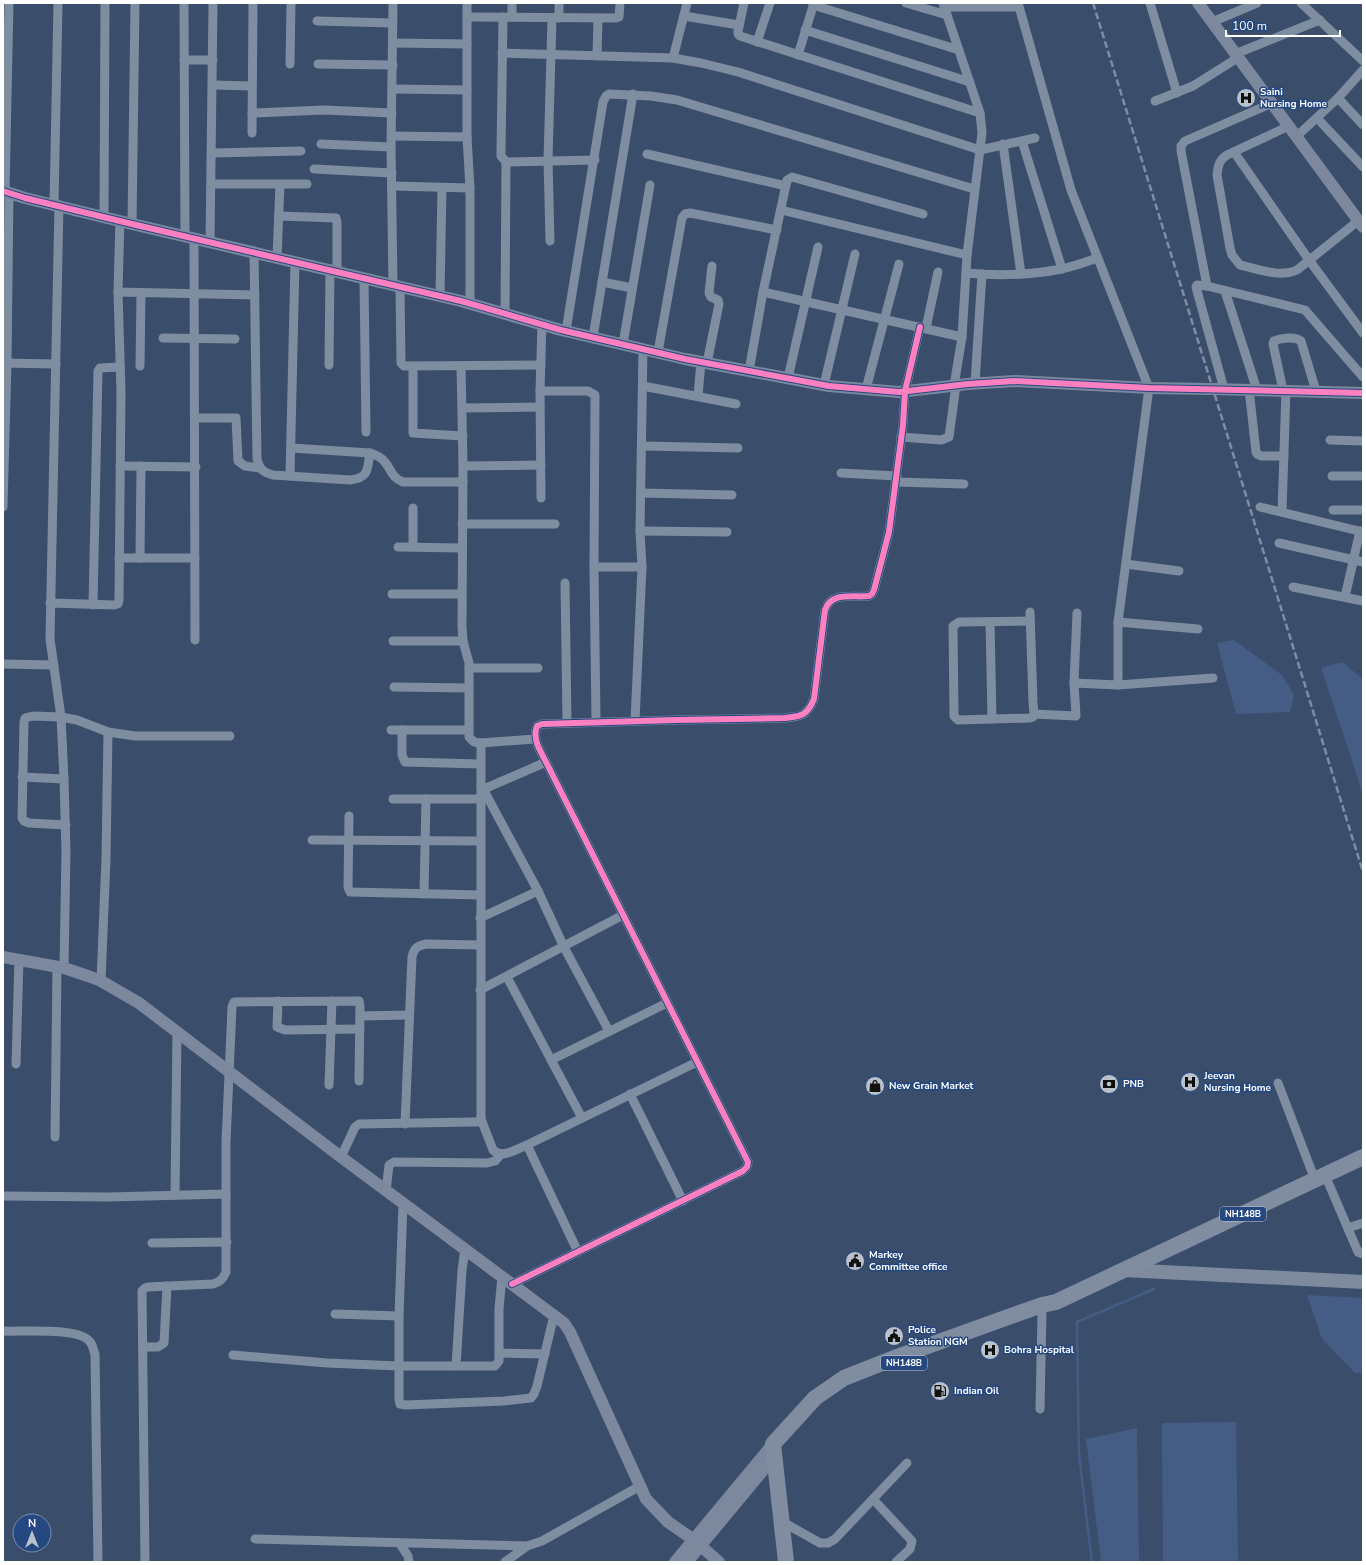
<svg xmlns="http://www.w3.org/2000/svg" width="1366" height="1565" viewBox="0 0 1366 1565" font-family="'Nunito Sans',sans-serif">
<rect width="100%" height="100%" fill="#3a4d6b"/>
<g fill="#455d85">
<polygon points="1234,640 1282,675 1294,695 1290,712 1236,714 1217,643"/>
<polygon points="1342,662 1363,679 1363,796 1351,757 1321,668"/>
<polygon points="1307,1295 1363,1298 1363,1373 1355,1373 1322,1339"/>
<polygon points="1236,1422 1238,1562 1163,1562 1162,1423"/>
<polygon points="1137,1428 1139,1562 1101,1562 1086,1439"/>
</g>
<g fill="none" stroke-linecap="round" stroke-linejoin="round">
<polyline stroke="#455d85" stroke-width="2.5" points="1092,1562 1079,1455 1077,1322 1154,1289"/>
<g stroke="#7f8da1" stroke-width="9">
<polyline points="184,3 185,236"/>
<polyline points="393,3 391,147 393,285"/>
<polyline points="467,3 467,137 470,188 470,303"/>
<polyline points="559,3 559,18"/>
<polyline points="744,3 738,31 738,34 740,36 980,113"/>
<polyline points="906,3 947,15"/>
<polyline points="943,3 980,113 982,133 967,255 962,337 954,386"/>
<polyline points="1018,3 1071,190 1149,388 1118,622 1118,685"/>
<polyline points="1150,3 1177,93"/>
<polyline points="1301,3 1363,61"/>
<polyline points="813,5 959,50"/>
<polyline points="944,7 1019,7"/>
<polyline points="684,16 739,25"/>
<polyline points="467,17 616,18 619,17 620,3"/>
<polyline points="503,17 501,151 501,156 506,162 505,314"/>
<polyline points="512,17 512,3"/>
<polyline points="317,21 393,23"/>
<polyline points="1212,22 1257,3"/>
<polyline points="805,30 970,82"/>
<polyline points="757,42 770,3"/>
<polyline points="393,43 467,44"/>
<polyline points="502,53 673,58 701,63 738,72 980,150 1035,138"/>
<polyline points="1235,54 1320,20"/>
<polyline points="798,55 814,3"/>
<polyline points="597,56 598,19"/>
<polyline points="673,58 687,3"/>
<polyline points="184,60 213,60"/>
<polyline points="290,64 291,3"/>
<polyline points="318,64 393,65"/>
<polyline points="213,85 252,86"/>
<polyline points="393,89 467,90"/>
<polyline points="1338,98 1363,125"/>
<polyline points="1155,101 1193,86 1239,57"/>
<polyline points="1272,103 1185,141 1181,146 1181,151 1207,286 1305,310 1363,377"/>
<polyline points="252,113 324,110 392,113"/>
<polyline points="1317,118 1363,167"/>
<path d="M1289 126 1227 155C1219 160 1218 166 1217 175L1230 248 1232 255 1240 265C1258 269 1280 278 1297 270L1358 221"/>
<polyline points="252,133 253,3"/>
<polyline points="392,136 467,137"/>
<polyline points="1297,136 1338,98 1363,70"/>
<polyline points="1022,141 1062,269"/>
<polyline points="321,144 391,147"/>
<polyline points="1003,144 1021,274"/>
<polyline points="1234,152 1309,260 1363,333"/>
<polyline points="212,153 301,151"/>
<polyline points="647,154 786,186"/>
<polyline points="506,162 595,160"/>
<polyline points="314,169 392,173"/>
<polyline points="211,184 307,184"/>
<polyline points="393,186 470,188"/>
<polyline points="5,191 9,3"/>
<polyline points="54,204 58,3"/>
<polyline points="59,205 50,639 61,717 64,779 66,852 64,968"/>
<polyline points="781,210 967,255"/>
<polyline points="104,216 105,3"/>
<polyline points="279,216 336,218 337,222 337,271"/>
<polyline points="132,224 135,3"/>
<polyline points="194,238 195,640"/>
<polyline points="550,241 548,160 552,18"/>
<polyline points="210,242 213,3"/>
<path d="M254 251 257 459C260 470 263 472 273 475L350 480C369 478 367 470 370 453"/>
<polyline points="277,258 280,184"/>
<path d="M966 273C997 276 1031 275 1062 269 1074 266 1086 262 1097 258"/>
<polyline points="364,278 366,432"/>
<polyline points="602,282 632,288"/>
<polyline points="1207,286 1197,285 1196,287 1224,389"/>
<polyline points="400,287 401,363 404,366 541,365"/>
<polyline points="1225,291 1257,390"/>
<polyline points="118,292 255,295"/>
<polyline points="763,292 962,337"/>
<polyline points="440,295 442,188"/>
<polyline points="926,328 938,272"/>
<polyline points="566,331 603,102 606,96 609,94 651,96 677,100 974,189"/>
<polyline points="593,337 633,94"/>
<polyline points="163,338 235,339"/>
<polyline points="623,344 650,185"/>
<polyline points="658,352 682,218 685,214 690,213 777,230"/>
<polyline points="3,363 56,364"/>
<polyline points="707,363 719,304 718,300 711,297 709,293 712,266"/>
<polyline points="329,365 330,269"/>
<polyline points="140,366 141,293"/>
<polyline points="413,366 413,433 463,436"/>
<polyline points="461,366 463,466 462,627 463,641 469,663 469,737 474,742 481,743 535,739"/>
<polyline points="749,371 763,292 787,180 792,177 923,214"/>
<polyline points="788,378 818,247"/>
<polyline points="975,383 982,274"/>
<polyline points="824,385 855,254"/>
<polyline points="643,386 736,404"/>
<polyline points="866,389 899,264"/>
<polyline points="1249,389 1256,452 1257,454 1261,456 1284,456"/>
<path d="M1283 390 1273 344 1274 341C1281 338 1295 336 1301 341L1316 391"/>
<polyline points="540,391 588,391 595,395 595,398 594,567 596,722"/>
<polyline points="698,396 701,362"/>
<polyline points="463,408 540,407"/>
<polyline points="195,418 236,418 238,461 245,466 259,468"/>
<polyline points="901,437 941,440 949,437 956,385"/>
<polyline points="1330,440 1363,441"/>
<polyline points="643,446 738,448"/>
<path d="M291 448 370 453C375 455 380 456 384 461 392 469 390 477 403 482H463"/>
<polyline points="120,466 196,467"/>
<polyline points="463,466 541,465"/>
<polyline points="841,473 897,476"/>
<polyline points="290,476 295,262"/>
<polyline points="1332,476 1363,476"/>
<polyline points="896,482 964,484"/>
<polyline points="641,493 732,495"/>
<polyline points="541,498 540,391 542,324"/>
<polyline points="3,507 7,363 9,192"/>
<polyline points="1260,507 1363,532"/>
<polyline points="413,508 413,547"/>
<polyline points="1333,510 1363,510"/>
<polyline points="1282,512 1286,390"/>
<polyline points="462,524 555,524"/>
<polyline points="640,531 727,532"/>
<polyline points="1279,543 1363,562"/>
<polyline points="398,547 462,548"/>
<polyline points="119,558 195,558"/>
<polyline points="140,558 141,466"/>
<polyline points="1126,564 1179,571"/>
<polyline points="594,567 642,567"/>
<polyline points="565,583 567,723"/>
<polyline points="1293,587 1363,601"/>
<polyline points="392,594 462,594"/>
<polyline points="1345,597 1360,531"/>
<polyline points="50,603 114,605 118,604 119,600 121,392 118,292 120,220"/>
<polyline points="93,605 98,371 100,368 120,367"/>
<polyline points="1030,612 1033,702 1034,714 1076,716 1074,683 1077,613"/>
<polyline points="1030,621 959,622 953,626 954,713 954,716 958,720 1030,718 1033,717 1034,714"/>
<polyline points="990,622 992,719"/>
<polyline points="1118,622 1198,629"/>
<polyline points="393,641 463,641"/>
<polyline points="3,664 54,665"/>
<polyline points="469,668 538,668"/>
<polyline points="1074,683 1118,685 1213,678"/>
<polyline points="394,687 469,688"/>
<polyline points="635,721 642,567 640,531 643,348"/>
<polyline points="391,730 468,730"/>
<polyline points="402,730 402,755 405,762 481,764"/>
<polyline points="22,777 64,779"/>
<polyline points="481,785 538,891 564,947 609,1031"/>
<polyline points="484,789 546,762"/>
<polyline points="393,799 481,799"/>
<polyline points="349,816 348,887 350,892 480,895"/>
<polyline points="66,825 29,823 24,821 22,818 24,722 25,718 33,716 61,717 77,720 108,732 135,736 230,736"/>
<polyline points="312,840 480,841"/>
<polyline points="424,894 426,799"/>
<polyline points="480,918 538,891"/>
<polyline points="507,977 582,1118"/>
<polyline points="101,981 106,859 108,732"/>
<polyline points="480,990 623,915"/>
<polyline points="278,1001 277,1027 285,1030 360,1029"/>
<polyline points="360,1016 409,1015"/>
<polyline points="551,1060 667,1003"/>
<polyline points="16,1064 19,960"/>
<polyline points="1278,1083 1315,1180"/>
<polyline points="329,1085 332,1001"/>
<polyline points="630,1094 683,1201"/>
<path d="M481 1119 493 1150C502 1159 517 1149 527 1145L697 1062"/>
<path d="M405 1124 412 957C414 948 417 946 426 944L480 945"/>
<polyline points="55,1137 57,967"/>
<polyline points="527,1145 578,1252"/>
<polyline points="341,1157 355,1127 359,1124 472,1122 477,1122 481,1119 481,743"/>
<polyline points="1325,1175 1358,1252 1363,1254"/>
<polyline points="386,1191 389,1165 394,1162 487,1163 495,1161 501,1154"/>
<polyline points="175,1195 177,1032"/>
<polyline points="3,1196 108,1197 226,1194"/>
<polyline points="403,1203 399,1316 399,1399 400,1404 406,1405 504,1401 531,1398 534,1394 537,1386 554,1315"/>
<polyline points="1348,1228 1363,1223"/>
<polyline points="152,1243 227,1242"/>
<path d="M512 1284 743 1171 747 1167 748 1162 546 762C540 750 532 739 537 726L542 724 676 720 785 718C801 716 807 716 814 699L825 610C831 591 853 598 869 596L872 594 874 590 889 532 903 425 905 391 920 327"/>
<polyline points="335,1314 399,1316"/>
<path d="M3 1331C22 1332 80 1327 90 1342 93 1345 93 1350 95 1354L98 1562"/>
<polyline points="143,1347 158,1347 164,1343 167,1286"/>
<polyline points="499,1353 545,1354"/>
<polyline points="233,1355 327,1363 399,1366 495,1366 499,1361 499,1309 502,1276"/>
<polyline points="456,1366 462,1270 465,1249"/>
<polyline points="1040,1409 1042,1313"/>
<polyline points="873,1499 912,1541 910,1549 896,1562"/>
<polyline points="781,1521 820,1543 828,1543 835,1539 907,1463"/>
<polyline points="255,1539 527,1546 542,1541 640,1486"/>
<polyline points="400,1544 408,1556 409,1562"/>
<path d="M145 1562 142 1291 145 1288 148 1287 213 1284C220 1282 223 1279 226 1272V1142L232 1007 234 1002 359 1001 360 1006 359 1081"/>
<polyline points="505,1562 527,1546"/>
</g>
<g stroke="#7b889d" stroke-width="12">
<polyline points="1198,3 1363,227"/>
<polyline points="3,191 25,198 132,224 461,301 561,330 685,359 829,386 899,392 968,384 1014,381 1149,388 1208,389"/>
<polyline points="1213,389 1363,393"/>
<polyline points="3,957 64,968 88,976 101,981 139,1003 341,1157 564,1323 570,1332 646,1499 668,1522 694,1540 719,1562"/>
<polyline points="675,1562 773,1444"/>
<polyline points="687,1562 774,1457"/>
</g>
<polyline stroke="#7e8b9f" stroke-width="14" points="1123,1270 1363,1282"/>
<polyline stroke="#808da1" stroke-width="16" points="786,1562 773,1444 815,1398 844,1378 897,1357 1042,1305 1056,1302 1363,1157"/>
<polyline stroke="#808da1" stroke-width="2.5" stroke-dasharray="7 3" stroke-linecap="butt" points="1093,3 1363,872"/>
<polyline stroke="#7b889d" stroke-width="12" points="1208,389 1213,389"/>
<defs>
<g id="cycleway">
<polyline points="3,191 25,198 132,224 461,301 561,330 685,359 829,386 899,392 968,384 1014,381 1149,388 1363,393"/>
<path d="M512 1284 743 1171 747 1167 748 1162 546 762C540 750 532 739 537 726L542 724 676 720 785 718C801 716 807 716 814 699L825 610C831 591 853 598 869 596L872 594 874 590 889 532 903 425 905 391 920 327"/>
</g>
</defs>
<use href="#cycleway" stroke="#254880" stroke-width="8"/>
<use href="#cycleway" stroke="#ff80c0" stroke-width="6"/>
</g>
<defs>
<symbol id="hospital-disc" viewBox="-11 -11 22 22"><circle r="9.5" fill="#bac1cb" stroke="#254880"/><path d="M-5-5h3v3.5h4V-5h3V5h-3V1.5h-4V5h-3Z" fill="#111"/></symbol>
<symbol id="bank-disc" viewBox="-11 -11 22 22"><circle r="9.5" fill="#bac1cb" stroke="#254880"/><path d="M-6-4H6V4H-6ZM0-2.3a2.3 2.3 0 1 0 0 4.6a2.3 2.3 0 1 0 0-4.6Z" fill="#111"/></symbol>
<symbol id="shop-disc" viewBox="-11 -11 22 22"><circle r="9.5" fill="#bac1cb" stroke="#254880"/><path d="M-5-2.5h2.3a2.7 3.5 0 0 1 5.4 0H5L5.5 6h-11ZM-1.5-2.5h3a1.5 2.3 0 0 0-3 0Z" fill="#111"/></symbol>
<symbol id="civic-disc" viewBox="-11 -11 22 22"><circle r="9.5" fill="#bac1cb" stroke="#254880"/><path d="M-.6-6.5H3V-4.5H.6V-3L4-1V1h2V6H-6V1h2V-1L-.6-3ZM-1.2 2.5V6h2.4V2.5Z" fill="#111"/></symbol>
<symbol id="fuel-disc" viewBox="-11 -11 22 22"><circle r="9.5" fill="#bac1cb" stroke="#254880"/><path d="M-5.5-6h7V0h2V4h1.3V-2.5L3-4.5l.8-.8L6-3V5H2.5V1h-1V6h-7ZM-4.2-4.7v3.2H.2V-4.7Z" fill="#111"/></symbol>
</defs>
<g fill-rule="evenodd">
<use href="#hospital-disc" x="1235" y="87" width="22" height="22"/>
<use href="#hospital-disc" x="1179" y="1071" width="22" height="22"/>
<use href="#bank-disc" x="1098" y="1073" width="22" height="22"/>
<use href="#shop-disc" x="864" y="1075" width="22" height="22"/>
<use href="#civic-disc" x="844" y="1250" width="22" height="22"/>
<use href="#civic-disc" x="883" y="1325" width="22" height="22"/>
<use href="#hospital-disc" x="979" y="1339" width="22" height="22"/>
<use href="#fuel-disc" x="929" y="1380" width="22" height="22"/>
</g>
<g text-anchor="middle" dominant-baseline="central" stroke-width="3" stroke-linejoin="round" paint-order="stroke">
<g fill="#254880" stroke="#bec8d9" stroke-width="1">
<rect x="1220" y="1207" width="46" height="14" rx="3"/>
<rect x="881" y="1356" width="46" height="14" rx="3"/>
</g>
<g font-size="9" font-weight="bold" fill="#fff">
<text x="1243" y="1214">NH148B</text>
<text x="904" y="1363">NH148B</text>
</g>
<g font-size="10" font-weight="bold" fill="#fff" stroke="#254880" text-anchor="start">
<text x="1260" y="92">Saini<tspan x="1260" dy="12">Nursing Home</tspan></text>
<text x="1204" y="1076">Jeevan<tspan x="1204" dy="12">Nursing Home</tspan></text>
<text x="1123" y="1084">PNB</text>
<text x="889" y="1086">New Grain Market</text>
<text x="869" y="1255">Markey<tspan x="869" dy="12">Committee office</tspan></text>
<text x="908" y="1330">Police<tspan x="908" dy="12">Station NGM</tspan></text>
<text x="1004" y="1350">Bohra Hospital</text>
<text x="954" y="1391">Indian Oil</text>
</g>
</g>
<rect width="1366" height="1565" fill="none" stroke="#ffffff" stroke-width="8"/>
<g transform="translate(32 1533)"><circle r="19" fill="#254880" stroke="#7c91b3"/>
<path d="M0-3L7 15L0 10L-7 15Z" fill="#bac1cb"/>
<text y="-6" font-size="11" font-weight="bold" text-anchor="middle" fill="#ffffff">N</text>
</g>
<path d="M1226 30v6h114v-6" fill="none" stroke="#ffffff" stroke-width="2"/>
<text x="1232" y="30" font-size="12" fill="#ffffff" stroke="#254880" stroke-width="3" paint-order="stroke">100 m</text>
</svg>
